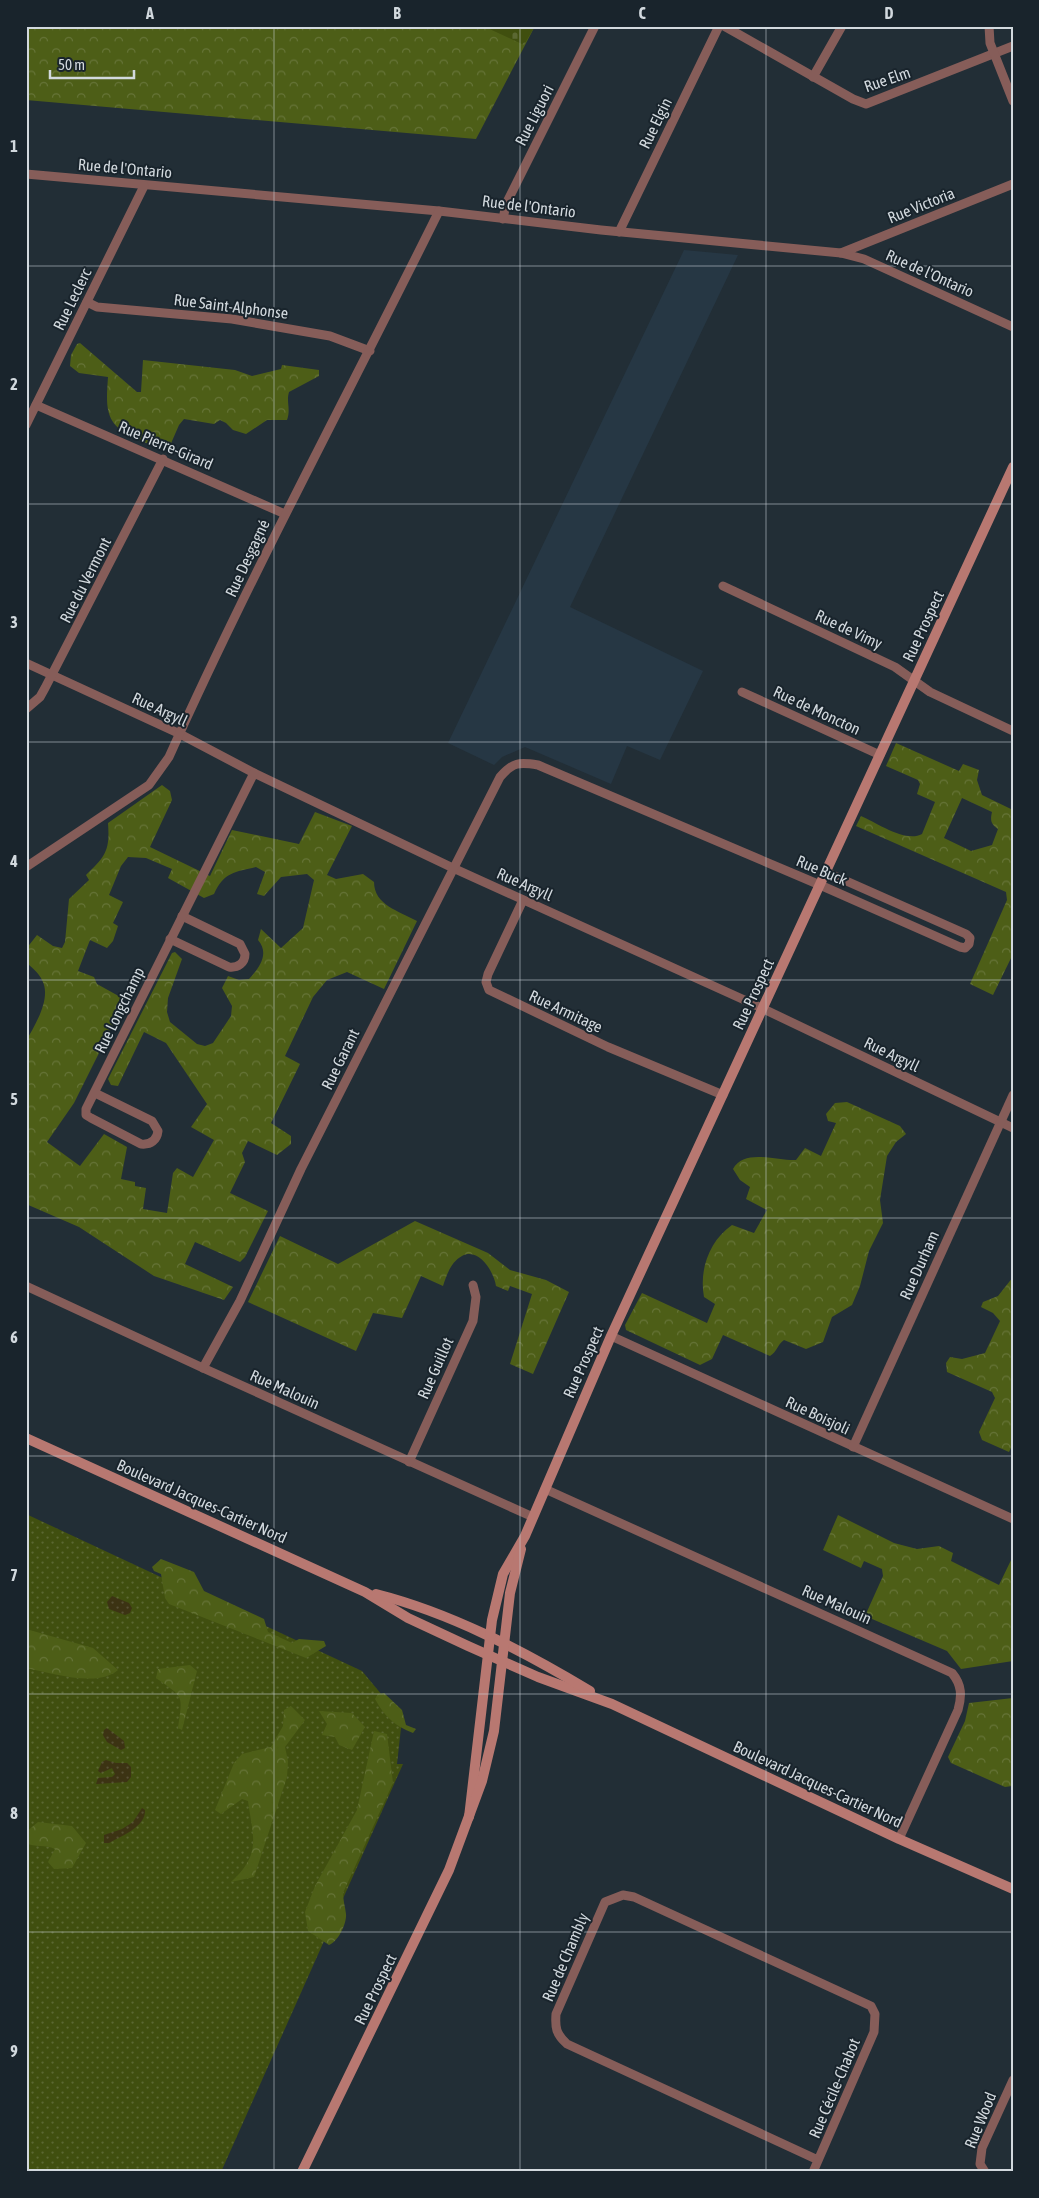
<svg xmlns="http://www.w3.org/2000/svg" width="1039" height="2198" viewBox="0 0 1039 2198" font-family="'Asap Condensed',sans-serif">
<defs>
<pattern id="grass-dots" width="8" height="8" patternUnits="userSpaceOnUse" patternTransform="scale(1.25)"><rect width="8" height="8" fill="#404f0f"/><path d="M2 2h.1M6 6h.1" fill="none" stroke="#5b6832" stroke-width="1.8" stroke-linecap="round"/></pattern>
<pattern id="forest-crowns" width="20" height="18" patternUnits="userSpaceOnUse" patternTransform="scale(1.25)"><rect width="20" height="18" fill="#4d5e17"/><path d="M2 6a3 3 0 1 1 6 0M12 15a3 3 0 1 1 6 0" fill="none" stroke="#667438"/></pattern>
<pattern id="sand-dots" width="8" height="8" patternUnits="userSpaceOnUse" patternTransform="scale(1.25)"><rect width="8" height="8" fill="#3c3313"/><path d="M2 2h.1M6 6h.1" fill="none" stroke="#575035" stroke-width="1.8" stroke-linecap="round"/></pattern>
<pattern id="cemetery-stones" width="16" height="16" patternUnits="userSpaceOnUse" patternTransform="scale(1.25)"><rect width="16" height="16" fill="#404f0f"/><path d="M2 7V4a2 2 0 0 1 4 0v3zM10 15v-3a2 2 0 0 1 4 0v3z" fill="#5b6832"/></pattern>
</defs>
<rect width="100%" height="100%" fill="#222e36"/>
<polygon fill="#263744" points="684,250 738,255 570,607 703,671 660,760 627,746 611,784 525,747 502,757 494,765 448,743"/>
<polygon fill="url(#grass-dots)" points="26,1514 362,1671 402,1719 397,1764 403,1764 221,2172 26,2172"/>
<g fill="url(#forest-crowns)" fill-rule="evenodd">
<polygon points="26,26 535,26 476,139 26,100"/>
<path d="M80 343 137 392H141L143 360 235 370 252 376 281 369 282 365 319 370V376L289 392C286 402 291 409 287 420H267L246 434 233 430 226 423 220 420 214 424 184 419 179 425 169 448C156 447 147 444 135 438 104 425 106 407 108 377L79 373 70 366 71 355 77 344Z"/>
<path d="M896 743 959 771 963 764 979 770 977 780 982 795 1013 810V954L993 995 970 984 1007 900 1006 892 856 826 861 816C877 823 906 843 922 834L935 802 917 794 920 784 918 780 886 766ZM962 798 992 812C990 821 991 824 998 829L992 845 971 851 944 838Z"/>
<path d="M162 785 170 791 172 800 150 847 210 876 232 830 299 844 315 812 352 826 327 875 336 879 363 874 374 882C374 905 399 911 417 921L384 989 347 972 327 980 313 997 285 1056 300 1064 271 1123 291 1136V1144L277 1155 248 1141 242 1153 245 1162 230 1193 268 1211 245 1257 240 1262 195 1242 185 1264 233 1287 224 1300 154 1276 79 1227 26 1204V1041C35 1025 52 998 42 980 39 973 31 967 26 962V949L37 935 53 946 62 948 65 942 69 899 89 880 86 875C106 856 110 850 108 823ZM128 857 146 858 172 869 168 878 204 898 214 894C224 872 235 872 256 867L265 872 257 894 264 896 281 877 307 874 314 880 303 928 281 948 261 929 258 940C270 954 259 968 249 979L239 980 228 976 222 988 232 1006 231 1016 213 1043 205 1046 197 1044 170 1022 167 1012 168 998 182 959 175 952 172 953 108 1079 111 1085 118 1086 144 1032 166 1043 207 1104 191 1127 214 1140 193 1177 177 1168 173 1173 167 1213 143 1209 146 1188 135 1186V1182L121 1179 127 1147 104 1134 80 1166 47 1142 74 1103 122 1007 124 999 97 984 94 977 78 971 90 940 107 948 113 941 118 926 113 923 123 902 109 895 121 866Z"/>
<path d="M847 1102 900 1126 906 1134 896 1142 887 1156 880 1200 883 1223 869 1251 860 1286 852 1305 832 1317 823 1342 806 1349 784 1340C777 1345 777 1352 770 1356L723 1335 712 1359 700 1365 626 1330 625 1325 642 1293 707 1323 715 1304 704 1297C699 1270 709 1241 732 1225L754 1233 767 1210 746 1199 750 1187 740 1180 733 1169C744 1148 777 1161 796 1160L805 1148 821 1156 836 1123 828 1121 826 1114 835 1103Z"/>
<path d="M415 1221 488 1253 510 1270 546 1280 569 1292 533 1374 510 1364 532 1294 510 1286 508 1291 496 1286C494 1272 479 1247 462 1256 451 1262 447 1274 443 1286L421 1276 402 1318 373 1313 356 1351 248 1302 280 1236 338 1264Z"/>
<polygon points="1013,1277 1013,1444 1009,1452 982,1440 979,1432 995,1398 992,1392 947,1372 946,1363 950,1357 962,1359 985,1353 1000,1321 993,1313 981,1307 983,1302 998,1296"/>
<polygon points="838,1515 894,1543 917,1549 939,1546 953,1553 951,1561 999,1585 1013,1556 1013,1661 961,1669 947,1651 865,1616 883,1576 882,1569 864,1561 861,1568 823,1550"/>
<polygon points="161,1559 194,1572 204,1591 264,1619 268,1632 292,1643 299,1639 324,1641 326,1646 306,1658 169,1604 165,1598 161,1574 154,1571 152,1567"/>
<path d="M26 1629 93 1648 118 1670C97 1688 52 1673 26 1668Z"/>
<path d="M190 1665 197 1671 182 1730 178 1728C183 1694 184 1698 156 1678L158 1669Z"/>
<path d="M384 1693 402 1710 406 1725 416 1729 413 1733C395 1726 384 1716 375 1699L378 1694Z"/>
<polygon points="1013,1698 1012,1786 1005,1787 951,1763 948,1757 965,1721 969,1703"/>
<path d="M291 1706 305 1720 285 1747 288 1761 287 1777 254 1877 231 1882C262 1853 253 1838 248 1801L242 1799 221 1814 215 1810 234 1763 242 1754 271 1747 283 1726 284 1710Z"/>
<polygon points="319,1711 352,1713 365,1727 352,1750 339,1745 335,1737 322,1735 327,1724"/>
<path d="M374 1731 387 1734 393 1783 343 1893C343 1900 345 1906 346 1914 347 1923 338 1942 329 1945L308 1931 305 1912 315 1886 357 1810Z"/>
<path d="M38 1822 72 1826 86 1843 72 1868 54 1869 48 1862 55 1849C45 1844 35 1848 26 1843V1832Z"/>
</g>
<g fill="url(#sand-dots)">
<polygon points="112,1596 129,1603 132,1608 130,1613 125,1615 109,1609 107,1602"/>
<polygon points="107,1728 124,1741 125,1748 121,1750 107,1742 103,1735 104,1730"/>
<polygon points="106,1760 116,1763 127,1763 131,1767 131,1777 127,1782 96,1784 98,1778 112,1777 115,1774 112,1768 101,1773 98,1771 102,1762"/>
<path d="M142 1808 145 1810C146 1827 121 1836 109 1843H104V1835L122 1829 133 1822Z"/>
</g>
<polygon fill="url(#cemetery-stones)" points="483,26 535,26 524,45"/>
<g fill="none" stroke-linecap="round" stroke-linejoin="round">
<g stroke="#865d59" stroke-width="9">
<polyline points="724,26 853,99 866,104 1013,46"/>
<polyline points="989,26 990,43 1013,101"/>
<polyline points="813,77 842,26"/>
<polyline points="26,174 439,211 601,230 841,253 864,259 1013,327"/>
<polyline points="503,219 506,204 595,26"/>
<polyline points="619,232 719,26"/>
<polyline points="841,253 1013,184"/>
<polyline points="87,302 97,307 232,319 330,336 370,351"/>
<polyline points="36,405 285,514"/>
<polyline points="26,425 144,186"/>
<polyline points="723,586 895,667 930,692 1013,731"/>
<polyline points="26,663 180,734 254,773 453,868 751,1003 1013,1128"/>
<polyline points="742,692 880,755"/>
<polyline points="26,709 40,697 45,688 163,459"/>
<path d="M26 867 149 785 169 757C252 572 349 393 439 211"/>
<polyline points="523,900 488,974 486,982 489,990 608,1047 723,1095"/>
<path d="M170 939 229 967C238 968 245 963 245 954L240 944 182 916"/>
<path d="M95 1093 152 1121 158 1131C157 1140 151 1145 141 1144L91 1118 86 1115V1109L254 773"/>
<polyline points="26,1286 203,1368 533,1517"/>
<polyline points="611,1336 1013,1519"/>
<path d="M203 1368 240 1301 301 1169 500 777C513 762 519 762 538 765L820 885 960 947 965 948 969 944 970 938 966 934 826 872"/>
<polyline points="853,1447 1013,1095"/>
<polyline points="409,1462 473,1321 476,1297 473,1285"/>
<path d="M545 1489 952 1673C962 1685 962 1696 958 1710L899 1839"/>
<path d="M813 2172 874 2032 875 2014 871 2006 634 1897 623 1895 605 1902 556 2014C555 2028 556 2034 567 2044L818 2160"/>
<polyline points="985,2172 980,2164 982,2148 1013,2080"/>
</g>
<g stroke="#b87871" stroke-width="10">
<polyline points="26,1438 365,1592 408,1618 468,1646 538,1677 612,1704 899,1839 1013,1889"/>
<path d="M376 1594C451 1613 523 1651 590 1691"/>
<polyline points="469,1817 492,1620 503,1574 525,1536 611,1336 1013,467"/>
<polyline points="302,2172 449,1870 482,1781 494,1731 510,1593 521,1549"/>
</g>
</g>
<path fill="none" stroke="#d2d9de" stroke-width="1" stroke-opacity="0.55" d="M274 26V2172M520 26V2172M766 26V2172M26 266H1013M26 504H1013M26 742H1013M26 980H1013M26 1218H1013M26 1456H1013M26 1694H1013M26 1932H1013"/>
<g text-anchor="middle" dominant-baseline="central" stroke-width="4" stroke-linejoin="round" paint-order="stroke">
<g font-size="16" fill="#d2d9de" stroke="#19242c">
<text transform="translate(887 79) rotate(-19)">Rue Elm</text>
<text transform="translate(534 115) rotate(-63)">Rue Liguori</text>
<text transform="translate(655 123) rotate(-64)">Rue Elgin</text>
<text transform="translate(125 168) rotate(5)">Rue de l'Ontario</text>
<text transform="translate(921 205) rotate(-22)">Rue Victoria</text>
<text transform="translate(529 206) rotate(7)">Rue de l'Ontario</text>
<text transform="translate(930 273) rotate(24)">Rue de l'Ontario</text>
<text transform="translate(72 299) rotate(-64)">Rue Leclerc</text>
<text transform="translate(231 306) rotate(7)">Rue Saint-Alphonse</text>
<text transform="translate(166 445) rotate(23)">Rue Pierre-Girard</text>
<text transform="translate(247 558) rotate(-65)">Rue Desgagné</text>
<text transform="translate(85 580) rotate(-63)">Rue du Vermont</text>
<text transform="translate(923 626) rotate(-65)">Rue Prospect</text>
<text transform="translate(849 629) rotate(25)">Rue de Vimy</text>
<text transform="translate(160 709) rotate(25)">Rue Argyll</text>
<text transform="translate(817 710) rotate(25)">Rue de Moncton</text>
<text transform="translate(822 870) rotate(23)">Rue Buck</text>
<text transform="translate(525 884) rotate(24)">Rue Argyll</text>
<text transform="translate(753 994) rotate(-65)">Rue Prospect</text>
<text transform="translate(119 1010) rotate(-64)">Rue Longchamp</text>
<text transform="translate(566 1011) rotate(25)">Rue Armitage</text>
<text transform="translate(892 1054) rotate(26)">Rue Argyll</text>
<text transform="translate(340 1059) rotate(-64)">Rue Garant</text>
<text transform="translate(919 1265) rotate(-66)">Rue Durham</text>
<text transform="translate(583 1362) rotate(-66)">Rue Prospect</text>
<text transform="translate(435 1368) rotate(-66)">Rue Guillot</text>
<text transform="translate(285 1389) rotate(24)">Rue Malouin</text>
<text transform="translate(818 1415) rotate(25)">Rue Boisjoli</text>
<text transform="translate(202 1501) rotate(24)">Boulevard Jacques-Cartier Nord</text>
<text transform="translate(837 1604) rotate(24)">Rue Malouin</text>
<text transform="translate(818 1784) rotate(25)">Boulevard Jacques-Cartier Nord</text>
<text transform="translate(565 1957) rotate(-67)">Rue de Chambly</text>
<text transform="translate(375 1989) rotate(-64)">Rue Prospect</text>
<text transform="translate(834 2088) rotate(-67)">Rue Cécile-Chabot</text>
<text transform="translate(980 2120) rotate(-68)">Rue Wood</text>
</g>
</g>
<rect width="1039" height="2198" fill="none" stroke="#19242c" stroke-width="55"/>
<path d="M50 70v8h84v-8" fill="none" stroke="#d2d9de" stroke-width="2.5"/>
<text x="58" y="70" font-size="15" fill="#d2d9de" stroke="#19242c" stroke-width="4" paint-order="stroke">50 m</text>
<rect x="28" y="28" width="984" height="2142" fill="none" stroke="#d2d9de" stroke-width="2"/>
<g font-size="16" text-anchor="middle" font-weight="bold" fill="#d2d9de">
<text x="150" y="19">A</text>
<text x="397" y="19">B</text>
<text x="642" y="19">C</text>
<text x="889" y="19">D</text>
<text x="14" y="152">1</text>
<text x="14" y="390">2</text>
<text x="14" y="628">3</text>
<text x="14" y="867">4</text>
<text x="14" y="1105">5</text>
<text x="14" y="1343">6</text>
<text x="14" y="1581">7</text>
<text x="14" y="1819">8</text>
<text x="14" y="2057">9</text>
</g>
</svg>
